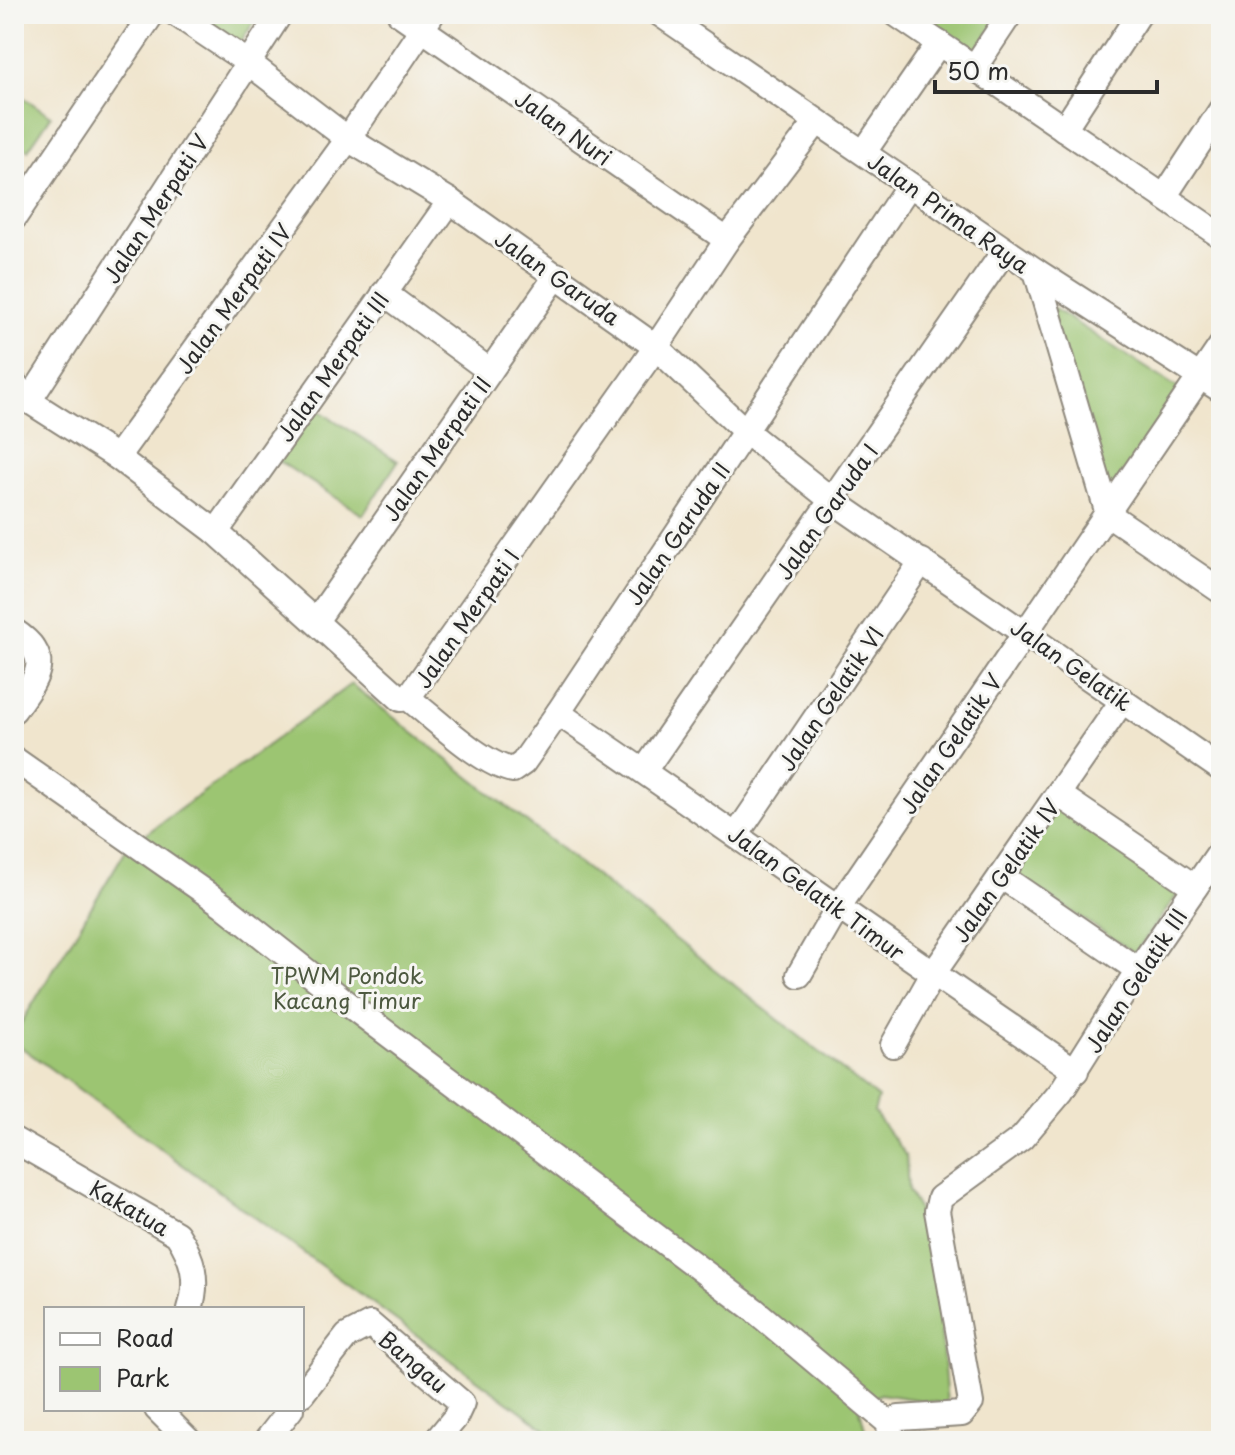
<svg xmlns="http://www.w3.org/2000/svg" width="1235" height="1455" viewBox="0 0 1235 1455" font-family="'Playpen Sans',sans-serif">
<rect width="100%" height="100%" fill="#f6f6f2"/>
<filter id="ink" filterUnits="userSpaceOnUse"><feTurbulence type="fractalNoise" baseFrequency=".0125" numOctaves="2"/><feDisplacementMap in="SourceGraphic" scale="16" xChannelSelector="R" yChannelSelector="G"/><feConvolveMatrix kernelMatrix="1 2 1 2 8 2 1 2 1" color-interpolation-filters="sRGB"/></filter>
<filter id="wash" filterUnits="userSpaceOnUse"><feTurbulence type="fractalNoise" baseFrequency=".006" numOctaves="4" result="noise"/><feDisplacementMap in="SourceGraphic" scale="32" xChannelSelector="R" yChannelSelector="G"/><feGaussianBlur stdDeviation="1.8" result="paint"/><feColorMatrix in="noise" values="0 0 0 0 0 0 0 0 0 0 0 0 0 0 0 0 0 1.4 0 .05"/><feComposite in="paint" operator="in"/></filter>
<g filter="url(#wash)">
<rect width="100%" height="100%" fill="#f0e5cd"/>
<g fill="#9cc572" stroke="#64784e" stroke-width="2">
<polygon points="193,14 259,14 239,45"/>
<polygon points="918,14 1001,14 973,56 916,17"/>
<polygon points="14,91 51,116 28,150 14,141"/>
<polygon points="1045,303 1181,390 1109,499"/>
<polygon points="312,406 398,461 363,515 277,460"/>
<polygon points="351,684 878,1098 874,1112 906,1156 908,1191 933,1235 947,1404 880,1394 860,1410 868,1441 562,1441 14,1042 14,1035 127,848"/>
<polygon points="1059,808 1180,891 1135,953 1013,873"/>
</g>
</g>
<g filter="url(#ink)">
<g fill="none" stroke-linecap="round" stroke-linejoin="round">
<defs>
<g id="street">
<polyline points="176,14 249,63 348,139 450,201 656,347 745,431 833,501 1221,769"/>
<polyline points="400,14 727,240"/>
<polyline points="660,14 1036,271 1221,390"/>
<polyline points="896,14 1221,236"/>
<polyline points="974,68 1010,14"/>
<polyline points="1064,129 1139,14"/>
<polyline points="864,152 939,43"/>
<polyline points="1164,197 1221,110"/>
<polyline points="14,218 152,14"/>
<polyline points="1036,271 1108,514 1221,591"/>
<polyline points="384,293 490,371"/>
<path d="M14 383 29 401 117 457 216 532 401 699 408 698C434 718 482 765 513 770L523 763 558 713 909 185"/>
<polyline points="29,401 280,14"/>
<polyline points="117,457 348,139 432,14"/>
<polyline points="216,532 450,201"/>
<polyline points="316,621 557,275"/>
<path d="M14 631C55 658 37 677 14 710"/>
<polyline points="408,698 656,347 727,240 816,123"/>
<path d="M558 713C732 831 902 954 1076 1071"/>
<polyline points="14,759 223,905 352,1007 753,1309 890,1424"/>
<polyline points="644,771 1005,250"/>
<polyline points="1058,794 1195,887"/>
<polyline points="737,834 922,561"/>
<polyline points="1001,876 1138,970"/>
<polyline points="799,975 837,909 1221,346"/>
<polyline points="893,1045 933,974 1123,700"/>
<path d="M14 1140 177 1234C193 1258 199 1280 190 1309"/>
<polyline points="302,1394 347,1336 370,1324 462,1403 455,1418 436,1441"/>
<polyline points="157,1409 189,1441"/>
<polyline points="889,1437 890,1424 899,1418 962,1414 971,1403 937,1211 940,1198 1022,1138 1061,1092 1138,970 1221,850"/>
<polyline points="266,1441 291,1409"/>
</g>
</defs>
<use href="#street" stroke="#8e887c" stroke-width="28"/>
<use href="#street" stroke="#fff" stroke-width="24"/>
</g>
</g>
<g text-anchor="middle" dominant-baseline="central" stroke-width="6" stroke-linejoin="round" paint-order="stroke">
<g font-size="22" fill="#2b2b2b" stroke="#f6f6f2">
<text transform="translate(564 127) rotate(35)">Jalan Nuri</text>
<text transform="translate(155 208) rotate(-57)">Jalan Merpati V</text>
<text transform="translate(949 212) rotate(35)">Jalan Prima Raya</text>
<text transform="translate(558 277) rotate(35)">Jalan Garuda</text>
<text transform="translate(233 298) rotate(-54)">Jalan Merpati IV</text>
<text transform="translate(332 366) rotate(-55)">Jalan Merpati III</text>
<text transform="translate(436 448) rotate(-55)">Jalan Merpati II</text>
<text transform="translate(826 511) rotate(-55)">Jalan Garuda I</text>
<text transform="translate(677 533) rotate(-56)">Jalan Garuda II</text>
<text transform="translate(466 618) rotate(-55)">Jalan Merpati I</text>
<text transform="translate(1072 664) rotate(35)">Jalan Gelatik</text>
<text transform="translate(830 698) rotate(-56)">Jalan Gelatik VI</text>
<text transform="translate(950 743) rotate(-56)">Jalan Gelatik V</text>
<text transform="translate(1005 870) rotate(-55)">Jalan Gelatik IV</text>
<text transform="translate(817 892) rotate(36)">Jalan Gelatik Timur</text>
<text transform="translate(1135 980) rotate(-57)">Jalan Gelatik III</text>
<text transform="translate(130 1207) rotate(30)">Kakatua</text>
<text transform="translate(414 1361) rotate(40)">Bangau</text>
</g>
<g font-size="22" fill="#4d5940" stroke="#f6f6f2">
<text x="347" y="974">TPWM Pondok<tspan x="347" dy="25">Kacang Timur</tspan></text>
</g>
</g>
<rect width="1235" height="1455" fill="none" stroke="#f6f6f2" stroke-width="48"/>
<rect x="44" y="1307" width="260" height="104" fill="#f6f6f2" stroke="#a5a5a2" stroke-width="2"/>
<rect x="60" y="1333" width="40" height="12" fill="#ffffff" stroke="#a5a5a2" stroke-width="2"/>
<text x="116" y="1347" font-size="24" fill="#2b2b2b">Road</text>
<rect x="60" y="1367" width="40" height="24" fill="#9cc572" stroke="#a5a5a2" stroke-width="2"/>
<text x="116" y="1387" font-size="24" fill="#2b2b2b">Park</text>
<path d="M935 80v12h222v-12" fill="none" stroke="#2b2b2b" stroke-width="4"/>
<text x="947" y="80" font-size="24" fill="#2b2b2b" stroke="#f6f6f2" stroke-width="6" paint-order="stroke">50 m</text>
</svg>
